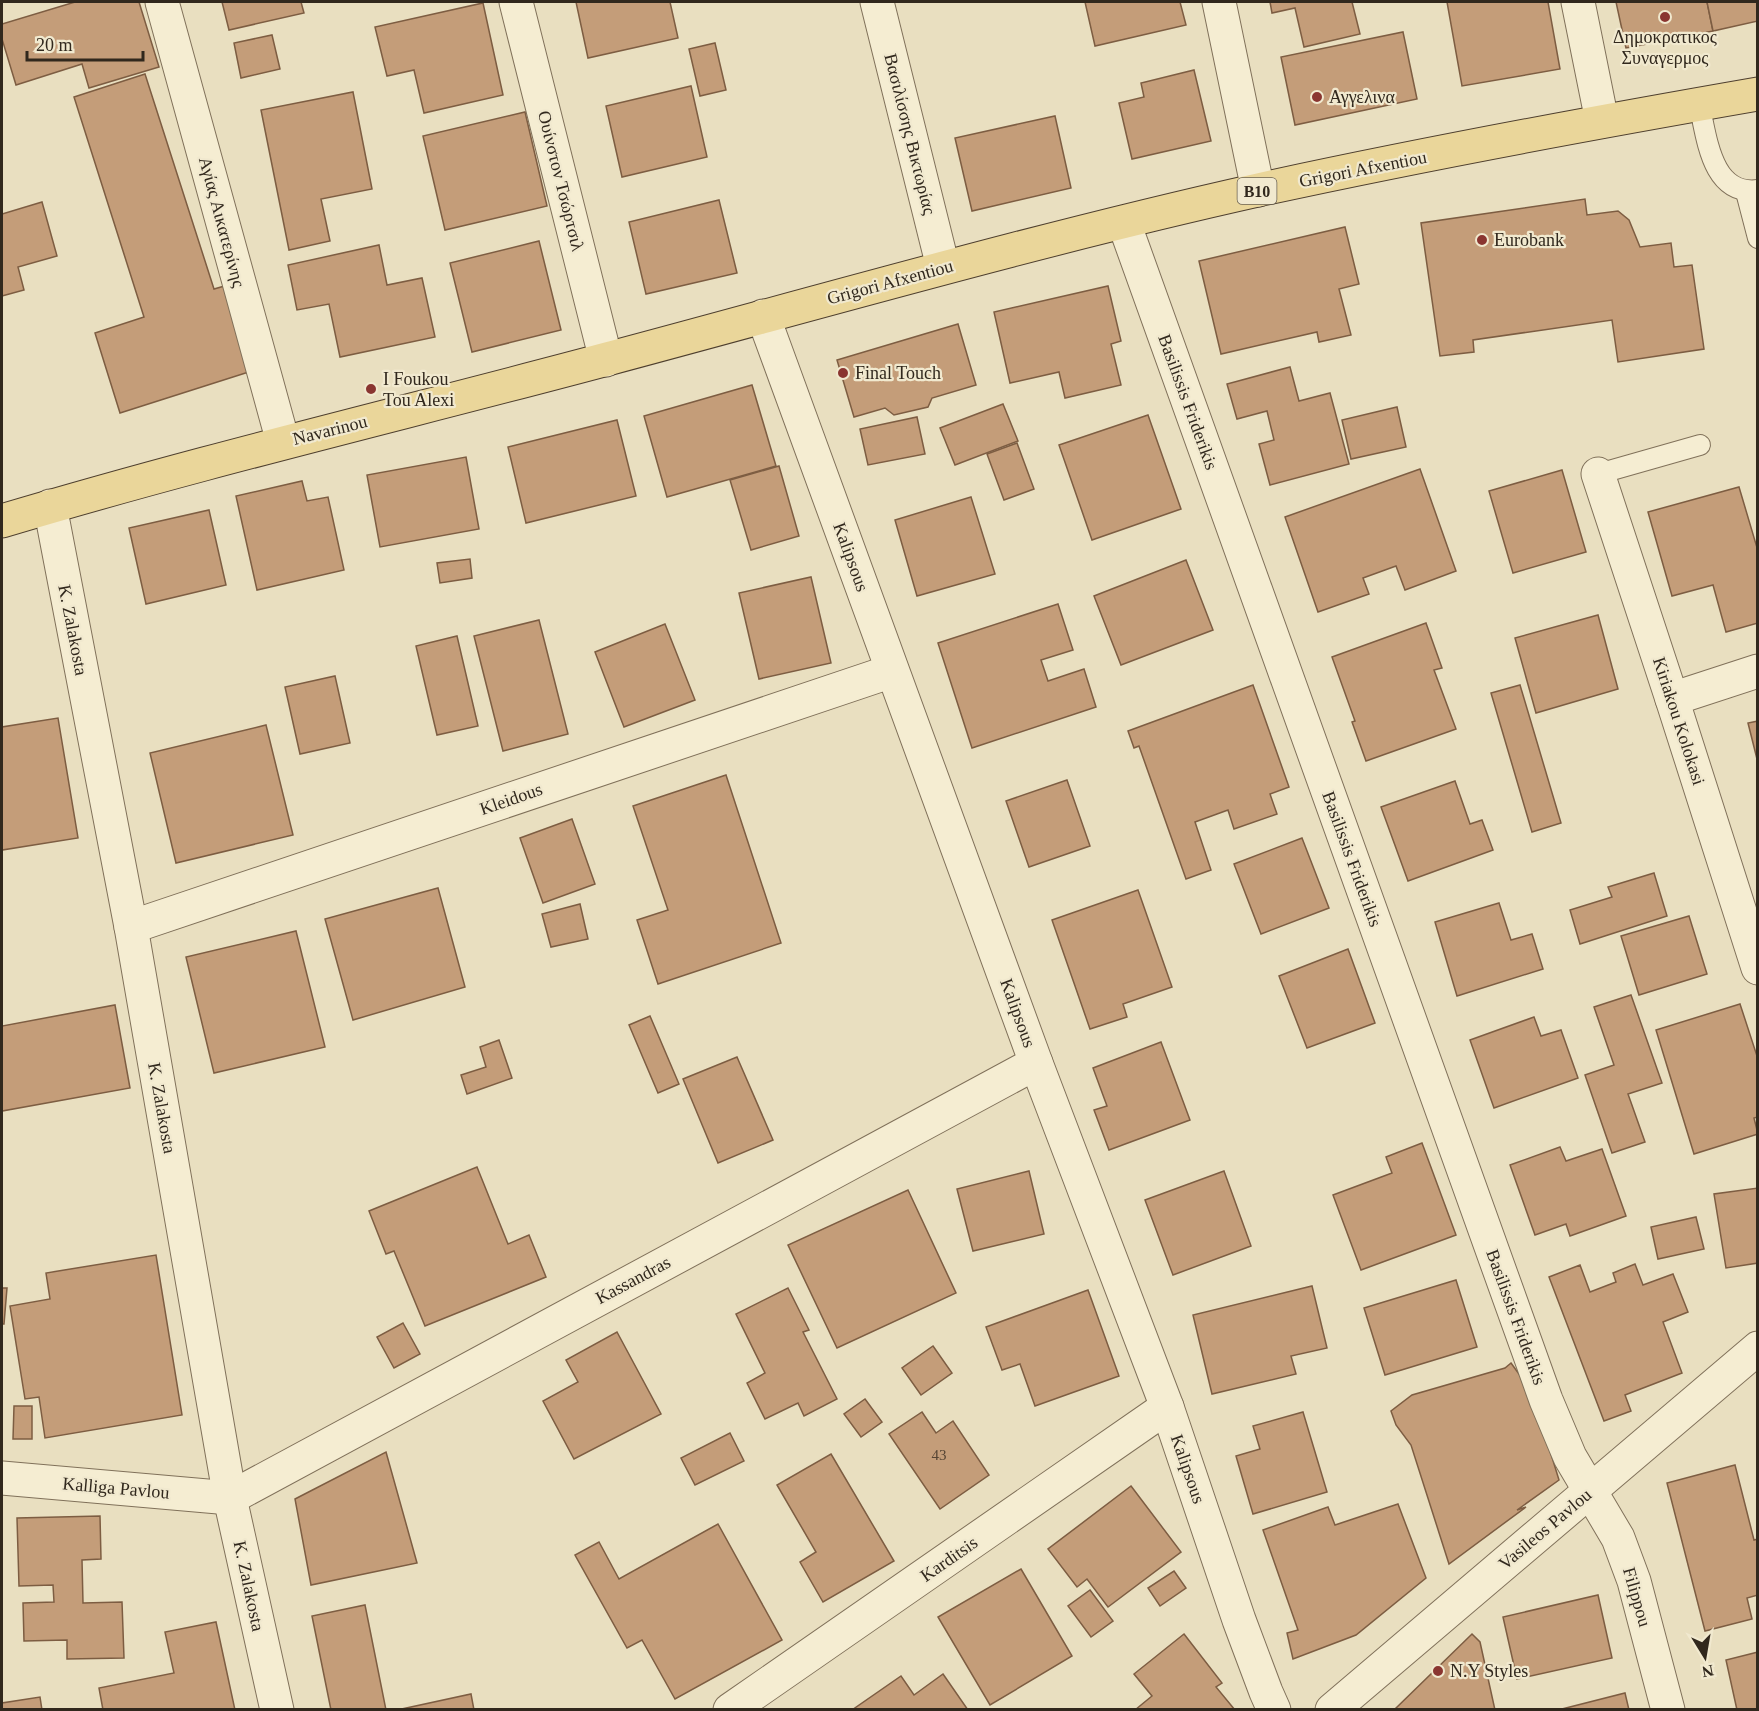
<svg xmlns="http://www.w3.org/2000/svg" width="1759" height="1711" viewBox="0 0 1759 1711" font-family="Georgia,serif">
<rect width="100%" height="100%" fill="#e9dfc0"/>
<g fill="#c49d79" stroke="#7d5d42" stroke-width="1.5">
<polygon points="75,2 139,2 159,67 89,88 82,64 16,85 2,39 2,24"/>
<polygon points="222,2 301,2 304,13 229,30"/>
<polygon points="576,2 670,2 678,38 588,58"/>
<polygon points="1085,2 1180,2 1186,25 1095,46"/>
<polygon points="1270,2 1352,2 1360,34 1304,47 1295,8 1272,13"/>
<polygon points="1447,2 1548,2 1560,69 1462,86"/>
<polygon points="1616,2 1712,2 1707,2 1713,31 1626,48"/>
<polygon points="1707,2 1758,2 1758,21 1713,31"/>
<polygon points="483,3 503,95 424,113 414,70 387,76 375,27"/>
<polygon points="1403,32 1417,99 1295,125 1281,57"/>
<polygon points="272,35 280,69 241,78 234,43"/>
<polygon points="715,43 726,90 700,96 689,49"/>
<polygon points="1194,70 1211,141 1132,159 1119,103 1144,97 1141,83"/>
<polygon points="145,74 214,289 228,285 255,370 120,413 95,333 144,317 74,97"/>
<polygon points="691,86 707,157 622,177 606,106"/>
<polygon points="353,92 372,189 321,199 330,241 289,250 261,110"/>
<polygon points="525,112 547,206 445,230 423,136"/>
<polygon points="1055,116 1071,188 972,211 955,138"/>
<polygon points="1585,199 1587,215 1618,211 1629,220 1640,247 1671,243 1674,267 1692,265 1704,349 1618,362 1612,320 1473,340 1474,352 1440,356 1421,223"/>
<polygon points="719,200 737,273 646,294 629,222"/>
<polygon points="42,202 57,256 18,267 24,290 2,296 2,214"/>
<polygon points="1345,227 1359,284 1339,289 1351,335 1319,342 1317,332 1221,354 1199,261"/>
<polygon points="539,241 561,330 472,352 450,263"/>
<polygon points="379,245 387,285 422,278 435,337 340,357 329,304 297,310 288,265"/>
<polygon points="1108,286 1121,341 1111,344 1121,385 1065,398 1059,372 1010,383 994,312"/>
<polygon points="958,324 976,385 932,398 928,407 894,415 885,408 854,417 837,360"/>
<polygon points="1290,367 1299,401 1330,393 1349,464 1270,485 1259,444 1274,440 1267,411 1237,419 1227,384"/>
<polygon points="752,385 776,466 667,497 644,416"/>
<polygon points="1003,404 1018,441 955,465 940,428"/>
<polygon points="1397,407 1406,447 1351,459 1342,420"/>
<polygon points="1148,415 1181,509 1092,540 1059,445"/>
<polygon points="917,417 925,454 868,465 860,429"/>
<polygon points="617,420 636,496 526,523 508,447"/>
<polygon points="1017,443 1034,489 1004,500 987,454"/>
<polygon points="466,457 479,529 380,547 367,475"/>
<polygon points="779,466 799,536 751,550 730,480"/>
<polygon points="1420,469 1456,571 1405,590 1396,566 1363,578 1369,594 1318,612 1285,517"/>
<polygon points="1562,470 1586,552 1513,573 1489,491"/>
<polygon points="302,481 307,501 328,497 344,570 257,590 236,496"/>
<polygon points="1739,487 1758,551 1758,623 1726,632 1713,585 1672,596 1648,512"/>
<polygon points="971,497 995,574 917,596 895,520"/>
<polygon points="209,510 226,585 146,604 129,528"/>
<polygon points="470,559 472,578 440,583 437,563"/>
<polygon points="1186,560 1213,630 1121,665 1094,596"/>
<polygon points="811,577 831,663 759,679 739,593"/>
<polygon points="1058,604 1073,650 1041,660 1048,681 1084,669 1096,707 972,748 938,643"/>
<polygon points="1598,615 1618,689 1536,713 1515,638"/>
<polygon points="539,620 568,734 503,751 474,636"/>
<polygon points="1426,623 1442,668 1434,670 1456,729 1366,761 1352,722 1355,721 1332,657"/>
<polygon points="665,624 695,700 624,727 595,652"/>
<polygon points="457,636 478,726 437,735 416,646"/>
<polygon points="335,676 350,743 300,754 285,687"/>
<polygon points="1253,685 1289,787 1270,794 1277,814 1234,829 1228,810 1195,822 1211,870 1186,879 1139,746 1134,748 1128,731"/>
<polygon points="1520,685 1561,823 1532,832 1491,693"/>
<polygon points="58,718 78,838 2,850 2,727"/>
<polygon points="1758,721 1758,763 1748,723"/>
<polygon points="266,725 293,835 176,863 150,753"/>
<polygon points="726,775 781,943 658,984 637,920 668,910 633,806"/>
<polygon points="1067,780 1090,846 1029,867 1006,801"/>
<polygon points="1455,781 1470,824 1482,820 1493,850 1408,881 1381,807"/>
<polygon points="572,819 595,884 543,903 520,838"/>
<polygon points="1302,838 1329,908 1261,934 1234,864"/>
<polygon points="1654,873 1667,916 1580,944 1570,910 1612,897 1608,887"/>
<polygon points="438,888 465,987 353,1020 325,919"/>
<polygon points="1138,890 1172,987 1123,1004 1127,1017 1090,1029 1052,920"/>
<polygon points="1499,903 1511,940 1532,934 1543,969 1457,996 1435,922"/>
<polygon points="580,904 588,939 551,947 542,914"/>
<polygon points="1689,916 1707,974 1639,995 1621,936"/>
<polygon points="296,931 325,1047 214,1073 186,957"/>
<polygon points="1348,949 1375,1023 1307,1048 1279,976"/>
<polygon points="1631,995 1662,1083 1628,1094 1645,1142 1612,1153 1585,1075 1614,1065 1594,1007"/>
<polygon points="1740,1004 1758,1059 1758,1117 1754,1118 1758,1134 1694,1154 1656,1030"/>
<polygon points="115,1005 130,1088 2,1111 2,1026"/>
<polygon points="650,1016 679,1084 658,1093 629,1025"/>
<polygon points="1534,1017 1541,1036 1561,1030 1578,1078 1494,1108 1470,1040"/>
<polygon points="499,1040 512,1078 467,1094 461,1075 486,1067 480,1047"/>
<polygon points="1161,1042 1190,1120 1109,1150 1094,1110 1107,1106 1093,1068"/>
<polygon points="737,1057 773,1140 718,1163 683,1079"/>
<polygon points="1422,1143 1456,1235 1361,1270 1333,1195 1392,1173 1386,1157"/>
<polygon points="1560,1147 1566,1161 1602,1149 1626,1216 1570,1236 1566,1224 1535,1235 1510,1165"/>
<polygon points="477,1167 508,1244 529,1235 546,1277 425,1326 394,1251 386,1254 369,1211"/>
<polygon points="1029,1171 1044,1234 973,1251 957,1189"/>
<polygon points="1224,1171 1251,1246 1173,1275 1145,1200"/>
<polygon points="1758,1188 1758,1263 1726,1268 1714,1194"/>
<polygon points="908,1190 956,1293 837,1348 788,1245"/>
<polygon points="1696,1217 1704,1249 1658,1259 1651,1227"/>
<polygon points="156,1255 182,1415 45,1438 39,1397 25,1399 10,1306 50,1299 46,1273"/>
<polygon points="1635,1264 1643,1285 1673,1274 1688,1312 1663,1322 1682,1373 1625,1395 1631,1411 1604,1421 1549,1277 1580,1265 1590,1292 1616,1282 1613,1273"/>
<polygon points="1456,1280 1477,1347 1385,1375 1364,1308"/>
<polygon points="1312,1286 1327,1348 1291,1356 1296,1374 1212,1394 1193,1315"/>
<polygon points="2,1288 7,1288 4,1324 2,1324"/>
<polygon points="788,1288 809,1330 803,1332 837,1399 804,1416 798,1403 765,1419 747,1383 765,1373 736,1314"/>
<polygon points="1088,1290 1119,1376 1035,1406 1020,1364 1002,1370 986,1327"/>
<polygon points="403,1323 420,1354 394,1368 377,1337"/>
<polygon points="617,1332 661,1414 574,1459 543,1401 578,1382 566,1360"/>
<polygon points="933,1346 952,1373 921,1395 902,1368"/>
<polygon points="1511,1363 1532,1392 1559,1480 1517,1510 1526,1507 1449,1564 1411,1445 1396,1425 1391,1411 1412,1395 1505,1368"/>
<polygon points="865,1399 882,1422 861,1437 844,1414"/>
<polygon points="14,1406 32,1406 32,1439 13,1439"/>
<polygon points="922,1412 936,1433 953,1421 989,1475 940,1509 889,1434"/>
<polygon points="1303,1412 1327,1492 1253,1514 1236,1456 1260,1449 1253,1426"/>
<polygon points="730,1433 744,1461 695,1485 681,1458"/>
<polygon points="386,1452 417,1563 311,1585 295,1499"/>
<polygon points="831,1454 894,1561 823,1602 800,1562 816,1552 777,1485"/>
<polygon points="1735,1465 1754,1540 1758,1539 1758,1595 1747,1598 1752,1619 1705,1631 1667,1483"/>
<polygon points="1131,1486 1181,1552 1108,1607 1087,1579 1077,1587 1048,1549"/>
<polygon points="1398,1504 1426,1578 1356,1635 1293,1659 1287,1633 1298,1630 1263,1530 1328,1507 1335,1525"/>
<polygon points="100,1516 101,1559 82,1560 83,1603 122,1602 124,1658 67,1659 67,1640 24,1641 23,1603 54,1602 53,1585 19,1586 17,1518"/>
<polygon points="718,1524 782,1640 675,1699 642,1640 627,1648 575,1555 599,1542 619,1579"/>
<polygon points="1021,1569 1072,1656 990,1705 938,1617"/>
<polygon points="1174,1571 1186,1588 1160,1606 1148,1588"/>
<polygon points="1090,1590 1113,1621 1091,1637 1068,1606"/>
<polygon points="1598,1595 1612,1658 1517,1679 1503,1617"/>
<polygon points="365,1605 386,1710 331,1710 312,1616"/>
<polygon points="216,1622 235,1710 103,1710 99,1688 174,1673 165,1632"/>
<polygon points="1184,1634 1222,1683 1216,1687 1235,1710 1135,1710 1152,1696 1134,1674"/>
<polygon points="1472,1634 1480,1642 1495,1710 1394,1710"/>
<polygon points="1758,1652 1758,1710 1737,1710 1726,1660"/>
<polygon points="943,1674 968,1710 852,1710 901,1676 914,1695"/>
<polygon points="1625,1693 1629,1710 1558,1710"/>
<polygon points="471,1694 474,1710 397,1710"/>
<polygon points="40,1697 42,1710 2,1710 2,1703"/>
</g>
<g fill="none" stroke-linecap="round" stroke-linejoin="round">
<defs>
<g id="service">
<path d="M1699 104C1707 137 1711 196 1758 190"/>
<polyline points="1746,192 1758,238"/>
<polyline points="1598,474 1700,445"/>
</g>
<g id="minor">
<polyline points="162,2 283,442"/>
<polyline points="516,2 606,360"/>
<polyline points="877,2 943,267"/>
<polyline points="1219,2 1258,190"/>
<polyline points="1578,2 1602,121"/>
<polyline points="1124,223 1546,1400 1570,1457 1618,1538 1634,1581 1668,1710"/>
<polyline points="763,316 1036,1063 1167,1407 1239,1620 1266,1692 1274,1710"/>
<polyline points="1598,474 1672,699 1758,968"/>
<polyline points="50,506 131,927 230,1498 277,1710"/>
<polyline points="1672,699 1758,671"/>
<polyline points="131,927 892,671"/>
<polyline points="2,1478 230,1498 1036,1063"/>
<polyline points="730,1710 1167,1407"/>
</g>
<polyline id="tertiary" points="1332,1710 1758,1348"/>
<path id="primary" d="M2 521C202 461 405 413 607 359 824 301 1039 239 1258 190 1423 154 1591 123 1758 94"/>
</defs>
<use href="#service" stroke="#80715a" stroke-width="22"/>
<use href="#minor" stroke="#80715a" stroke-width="35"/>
<use href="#tertiary" stroke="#80715a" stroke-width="35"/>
<use href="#primary" stroke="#4e3f2e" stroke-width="35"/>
<use href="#service" stroke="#f5edd2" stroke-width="20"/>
<use href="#minor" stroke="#f5edd2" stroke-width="33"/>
<use href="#tertiary" stroke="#f5edd2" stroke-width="33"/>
<use href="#primary" stroke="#ead69a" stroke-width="33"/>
</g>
<g fill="#8a3530" stroke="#f1e9cf" stroke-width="2">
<circle cx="1665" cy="17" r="6"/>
<circle cx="1317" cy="97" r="6"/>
<circle cx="1482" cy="240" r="6"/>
<circle cx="843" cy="373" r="6"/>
<circle cx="371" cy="389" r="6"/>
<circle cx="1438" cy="1671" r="6"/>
</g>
<g text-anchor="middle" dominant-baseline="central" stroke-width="4.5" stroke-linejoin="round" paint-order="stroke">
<g font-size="15" fill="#564534">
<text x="939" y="1455">43</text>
</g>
<rect fill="#f1e9cf" stroke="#6b6252" stroke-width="1.5" x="1237.5" y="178" width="39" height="26" rx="4.5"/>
<g font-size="16" font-weight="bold" fill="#31281d">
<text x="1257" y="191">B10</text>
</g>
<g font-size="18" fill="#31281d" stroke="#f1e9cf" text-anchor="start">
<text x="1665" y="37" text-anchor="middle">Δημοκρατικος<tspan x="1665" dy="21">Συναγερμος</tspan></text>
<text x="1329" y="97">Αγγελινα</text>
<text x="1494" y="240">Eurobank</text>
<text x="855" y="373">Final Touch</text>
<text x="383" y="379">I Foukou<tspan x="383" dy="21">Tou Alexi</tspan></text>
<text x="1450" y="1671">N.Y Styles</text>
</g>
<g font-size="18" fill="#31281d" stroke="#f1e9cf">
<text transform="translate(910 134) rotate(76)">Βασιλίσσης Βικτωρίας</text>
<text transform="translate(1363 169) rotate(-11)">Grigori Afxentiou</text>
<text transform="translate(561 181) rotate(76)">Ουίνστον Τσώρτσιλ</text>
<text transform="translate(222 222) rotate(75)">Αγίας Αικατερίνης</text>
<text transform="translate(890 282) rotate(-15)">Grigori Afxentiou</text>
<text transform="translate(1188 402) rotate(70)">Basilissis Friderikis</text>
<text transform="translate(330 430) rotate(-14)">Navarinou</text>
<text transform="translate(851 557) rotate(70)">Kalipsous</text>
<text transform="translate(73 630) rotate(79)">K. Zalakosta</text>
<text transform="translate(1679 721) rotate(72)">Kiriakou Kolokasi</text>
<text transform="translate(511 799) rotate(-19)">Kleidous</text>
<text transform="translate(1352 859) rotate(70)">Basilissis Friderikis</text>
<text transform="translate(1018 1013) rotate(70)">Kalipsous</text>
<text transform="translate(162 1108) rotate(80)">K. Zalakosta</text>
<text transform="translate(633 1280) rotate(-28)">Kassandras</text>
<text transform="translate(1516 1317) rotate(70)">Basilissis Friderikis</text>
<text transform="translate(1188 1469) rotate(71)">Kalipsous</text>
<text transform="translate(116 1488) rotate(5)">Kalliga Pavlou</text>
<text transform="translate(1545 1529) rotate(-40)">Vasileos Pavlou</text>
<text transform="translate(949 1559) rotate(-35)">Karditsis</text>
<text transform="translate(249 1586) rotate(78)">K. Zalakosta</text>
<text transform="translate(1637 1597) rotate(74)">Filippou</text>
</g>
</g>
<rect width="1759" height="1711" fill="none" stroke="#31281d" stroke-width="6"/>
<g transform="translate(1705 1657) rotate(169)" stroke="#f1e9cf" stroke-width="4.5" paint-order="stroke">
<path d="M0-4.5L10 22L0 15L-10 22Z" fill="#31281d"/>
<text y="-9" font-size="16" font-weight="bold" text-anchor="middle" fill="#31281d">N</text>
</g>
<path d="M27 51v9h116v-9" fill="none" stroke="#31281d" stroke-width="3"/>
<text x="36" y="51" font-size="18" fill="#31281d" stroke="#f1e9cf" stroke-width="4.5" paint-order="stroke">20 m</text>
</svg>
